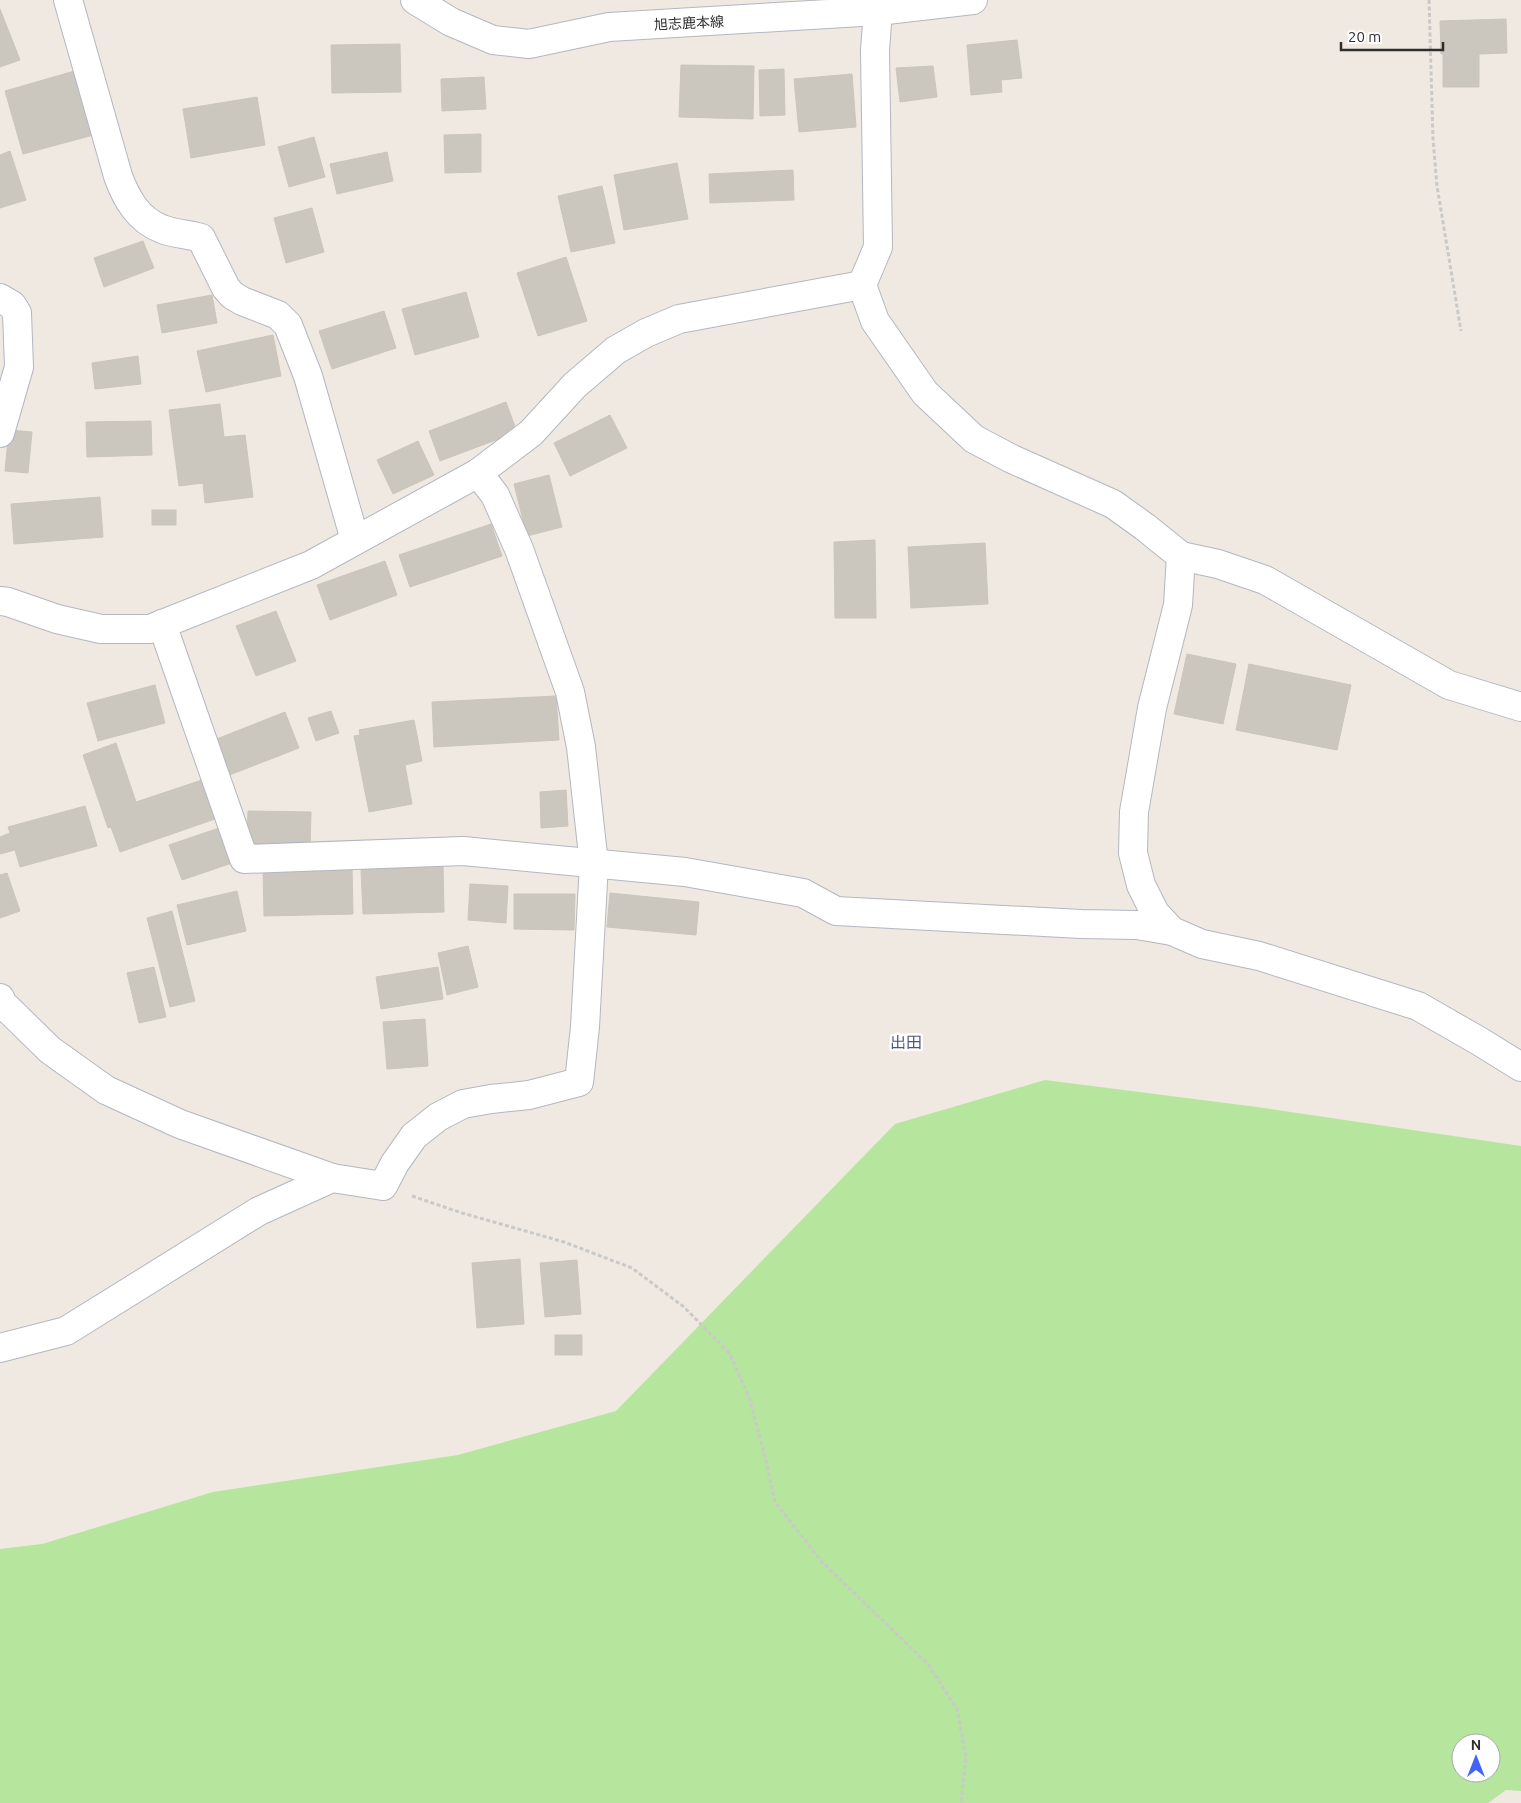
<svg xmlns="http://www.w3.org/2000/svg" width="1521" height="1803" viewBox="0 0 1521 1803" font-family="Ubuntu,'Noto Sans JP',sans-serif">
<rect width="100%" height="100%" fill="#efe9e1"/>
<path fill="#b6e59e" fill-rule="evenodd" d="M1045 1080 1257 1107 1521 1146V1791L1506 1790 1488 1803H0V1549L42 1544 213 1492 458 1455 616 1411 895 1124ZM1461 1743H1491V1773H1461Z"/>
<g fill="#cbc7bf" stroke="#cbc5ba">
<polygon points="0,9 20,60 0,67"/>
<polygon points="1506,19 1507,53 1479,54 1479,87 1443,87 1443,54 1441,54 1440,21"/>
<polygon points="1017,40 1022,78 1001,80 1002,92 971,95 967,45"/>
<polygon points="400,44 401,92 332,93 331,45"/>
<polygon points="681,65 754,66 753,119 679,117"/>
<polygon points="933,66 937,97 900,102 896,68"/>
<polygon points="784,69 785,115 760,116 759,70"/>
<polygon points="78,70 97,134 23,154 5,91"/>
<polygon points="852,74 856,127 799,132 794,79"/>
<polygon points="484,77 486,109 442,111 441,79"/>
<polygon points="257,97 265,145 191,158 183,109"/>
<polygon points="481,134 481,172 445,173 444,135"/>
<polygon points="314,137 325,177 289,187 278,147"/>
<polygon points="10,151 26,200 0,208 0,155"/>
<polygon points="387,152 393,181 337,194 330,164"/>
<polygon points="677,163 688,219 624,230 614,175"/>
<polygon points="793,170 794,200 710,203 709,174"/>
<polygon points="602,186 615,243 571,252 558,196"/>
<polygon points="312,208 324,252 286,263 274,218"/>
<polygon points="143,241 154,268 104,287 94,258"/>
<polygon points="566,257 587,321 538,336 517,273"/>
<polygon points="466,292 479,337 415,355 402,309"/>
<polygon points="212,295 217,323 162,333 157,305"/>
<polygon points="384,311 396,348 332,369 319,331"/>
<polygon points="273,335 281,376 206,392 197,351"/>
<polygon points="138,356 141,384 95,389 92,363"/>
<polygon points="506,402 517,432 440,461 429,431"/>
<polygon points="220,404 224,437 245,435 253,497 205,503 203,483 179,486 169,410"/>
<polygon points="610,415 627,448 570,476 554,443"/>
<polygon points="151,421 152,455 87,457 86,422"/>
<polygon points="9,430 32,432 28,473 5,471"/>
<polygon points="418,441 434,475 393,494 377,460"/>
<polygon points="549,475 562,527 527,536 514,484"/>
<polygon points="100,497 103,537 14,544 11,504"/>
<rect x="152" y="510" width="24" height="15"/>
<polygon points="491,524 502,556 410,587 399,555"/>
<polygon points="875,540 876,618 835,618 834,542"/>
<polygon points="985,543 988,604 911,608 908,547"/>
<polygon points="385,561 397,595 330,620 317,585"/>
<polygon points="276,611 296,661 256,676 236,626"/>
<polygon points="1187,654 1236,664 1223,724 1174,714"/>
<polygon points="1249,664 1351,685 1337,750 1236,730"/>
<polygon points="155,685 165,723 98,741 87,703"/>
<polygon points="556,696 559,740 434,747 432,702"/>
<polygon points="331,711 339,733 316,741 308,718"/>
<polygon points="285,712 299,748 227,776 214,740"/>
<polygon points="414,720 422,761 405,765 412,804 369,812 354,736 360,735 359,730"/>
<polygon points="116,743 136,802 202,780 215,819 120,852 111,827 108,828 83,755"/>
<polygon points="566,790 568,826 541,828 540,792"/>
<polygon points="85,806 97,846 20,867 15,850 0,854 0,837 10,833 8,827"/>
<polygon points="248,811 311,812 310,848 247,847"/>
<polygon points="222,827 235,862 182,880 169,845"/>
<polygon points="352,866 353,914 264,916 263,869"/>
<polygon points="443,866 444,912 363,914 361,869"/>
<polygon points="7,873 20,911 0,918 0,875"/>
<polygon points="470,884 508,886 506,923 468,920"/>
<polygon points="237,891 246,931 187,945 177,905"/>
<polygon points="610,893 699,902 696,935 607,927"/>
<polygon points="514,894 575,894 574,930 514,929"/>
<polygon points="172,911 195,1001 170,1007 147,918"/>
<polygon points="468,946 478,987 447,995 438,953"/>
<polygon points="154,967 166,1017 139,1023 127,973"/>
<polygon points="438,967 443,999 381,1009 376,977"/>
<polygon points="425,1019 428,1066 387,1069 383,1022"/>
<polygon points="520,1259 524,1324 477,1328 472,1263"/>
<polygon points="577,1260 581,1314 545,1317 540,1263"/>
<rect x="555" y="1335" width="27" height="20"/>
</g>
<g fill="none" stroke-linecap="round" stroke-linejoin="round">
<defs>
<g id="minor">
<path d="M68 0 118 176C126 198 138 220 162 229 174 234 188 234 201 238L226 288 232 295 242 301 278 315 288 325 308 376 355 540"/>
<polyline points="878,11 875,50 878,247 862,285 875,321 925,393 974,439 1012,459 1113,504 1145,527 1181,556 1218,564 1265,580 1449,685 1521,707"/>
<polyline points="0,298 12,305 17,313 19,367 0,433"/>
<polyline points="1181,556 1178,605 1152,708 1134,812 1133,853 1141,885 1155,913 1172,931 1202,944 1259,956 1418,1006 1479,1041 1521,1067"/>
<polyline points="0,601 8,602 57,619 101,629 150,629 311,565 478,473 531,433 575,385 616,350 646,333 679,319 862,285"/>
<polyline points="162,624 244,859 463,851 685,872 803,893 836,911 1081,924 1137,925 1172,931"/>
<polyline points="0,998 3,1004 50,1050 106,1090 180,1124 332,1178"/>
<polyline points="0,1348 66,1331 259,1211 332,1178 383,1186 395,1163 414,1136 438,1117 463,1104 491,1099 529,1095 579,1082 585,1027 594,864 581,747 570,692 519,549 495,495 478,473"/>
</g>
<polyline id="secondary" points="415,0 451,22 493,40 529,44 609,27 878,11 973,0"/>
</defs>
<use href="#minor" stroke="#b4b7c1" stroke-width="30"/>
<use href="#secondary" stroke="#b4b7c1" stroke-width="30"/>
<g stroke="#c9c9c9" stroke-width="3" stroke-dasharray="4 2.5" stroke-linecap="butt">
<polyline points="1429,0 1433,139 1437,186 1461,331"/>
<polyline points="412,1196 462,1213 564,1242 632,1268 684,1307 730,1354 750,1400 766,1461 775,1502 822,1562 928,1664 957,1709 966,1757 961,1803"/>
</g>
<use href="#minor" stroke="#fff" stroke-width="28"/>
<use href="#secondary" stroke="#fff" stroke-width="28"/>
</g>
<g text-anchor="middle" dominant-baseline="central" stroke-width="5" stroke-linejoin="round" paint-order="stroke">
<g font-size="14" fill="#2e2e2e" stroke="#fff">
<text transform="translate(689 23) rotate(-3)">旭志鹿本線</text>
</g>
<g font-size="16" fill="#4d5680" stroke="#fff">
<text x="906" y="1042">出田</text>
</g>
</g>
<g transform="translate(1476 1758)"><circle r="24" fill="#ffffff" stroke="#ababab"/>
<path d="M0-4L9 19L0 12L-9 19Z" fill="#4264fb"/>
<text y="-8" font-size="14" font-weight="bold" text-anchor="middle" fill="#2e2e2e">N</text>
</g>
<path d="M1341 42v8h102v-8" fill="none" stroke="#2e2e2e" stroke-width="2.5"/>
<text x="1348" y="42" font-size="15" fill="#2e2e2e" stroke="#ffffff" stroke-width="4" paint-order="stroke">20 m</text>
</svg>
